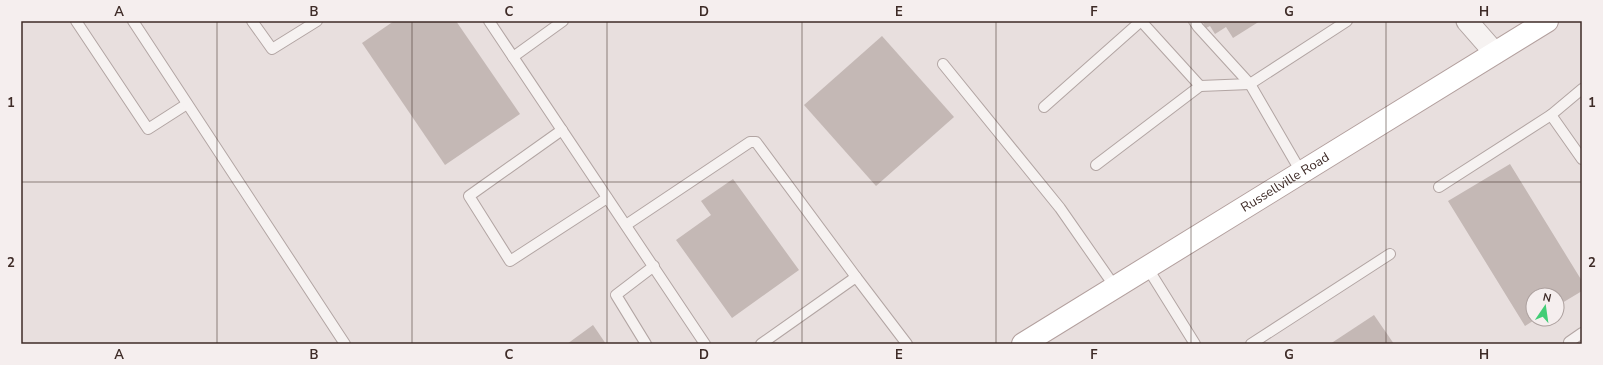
<svg xmlns="http://www.w3.org/2000/svg" width="1603" height="365" viewBox="0 0 1603 365" font-family="'Nunito Sans',sans-serif">
<rect width="100%" height="100%" fill="#e8dfde"/>
<g fill="#c4b8b5">
<polygon points="394,21 456,21 520,114 445,165 362,43"/>
<polygon points="1202,21 1260,21 1233,38 1226,27 1215,34 1210,26 1206,28"/>
<polygon points="882,36 954,117 876,186 804,105"/>
<polygon points="1510,164 1582,281 1582,291 1557,306 1557,295 1533,295 1533,319 1536,319 1525,326 1448,201"/>
<polygon points="733,179 799,270 732,318 676,240 711,215 701,201"/>
<polygon points="1374,315 1394,344 1330,344"/>
<polygon points="593,325 606,344 567,344"/>
</g>
<g fill="none" stroke-linecap="round" stroke-linejoin="round">
<defs>
<g id="lane">
<polyline points="76,21 148,129 187,104"/>
<polyline points="133,21 345,344"/>
<polyline points="252,21 272,49 317,21"/>
<polyline points="489,21 705,344"/>
<polyline points="1194,21 1198,27 1250,84 1301,172"/>
<polyline points="513,57 563,21"/>
<polyline points="943,64 1060,208 1115,287"/>
<polyline points="1200,86 1250,84 1347,21"/>
<polyline points="1044,107 1141,21"/>
<polyline points="1551,115 1582,159"/>
<polyline points="562,130 469,196 510,261 607,198"/>
<polyline points="1096,165 1200,86 1141,21"/>
<polyline points="1439,187 1551,115 1582,89"/>
<polyline points="626,225 750,142 756,142 856,277"/>
<polyline points="1147,267 1195,344"/>
<polyline points="1569,342 1582,333"/>
<polyline points="646,344 616,295 654,266"/>
<polyline points="761,344 856,277 907,344"/>
<polyline points="1251,344 1390,254"/>
</g>
<polyline id="street" points="1467,21 1495,53"/>
<g id="primary">
<path id="s1" d="M1023 344 1547 21"/>
</g>
</defs>
<use href="#lane" stroke="#b2a5a3" stroke-width="12"/>
<use href="#street" stroke="#b2a5a3" stroke-width="23"/>
<use href="#primary" stroke="#b3a09e" stroke-width="24"/>
<use href="#lane" stroke="#f6f2f1" stroke-width="10"/>
<use href="#street" stroke="#f6f2f1" stroke-width="21"/>
<use href="#primary" stroke="#fff" stroke-width="22"/>
</g>
<path fill="none" stroke="#3e2b27" stroke-width="1" stroke-opacity="0.55" d="M217 21V344M412 21V344M607 21V344M802 21V344M996 21V344M1191 21V344M1386 21V344M21 182H1582"/>
<g text-anchor="middle" dominant-baseline="central" stroke-width="3.5" stroke-linejoin="round" paint-order="stroke">
<g font-size="13" fill="#3e2b27" stroke="#f5eeee">
<text stroke="none"><textPath href="#s1" startOffset="308">Russellville Road</textPath></text>
</g>
</g>
<rect width="1603" height="365" fill="none" stroke="#f5eeee" stroke-width="44"/>
<g transform="translate(1545 307) rotate(13)"><circle r="19" fill="#f5eeee" stroke="#aca09e"/>
<path d="M0-3L7 15L0 10L-7 15Z" fill="#43cd76"/>
<text y="-6" font-size="11" font-weight="bold" text-anchor="middle" fill="#3e2b27">N</text>
</g>
<rect x="22" y="22" width="1559" height="321" fill="none" stroke="#3e2b27" stroke-width="1.5"/>
<g font-size="13" text-anchor="middle" font-weight="bold" fill="#3e2b27">
<text x="119" y="16">A</text>
<text x="314" y="16">B</text>
<text x="509" y="16">C</text>
<text x="704" y="16">D</text>
<text x="899" y="16">E</text>
<text x="1094" y="16">F</text>
<text x="1289" y="16">G</text>
<text x="1484" y="16">H</text>
<text x="11" y="107">1</text>
<text x="1592" y="107">1</text>
<text x="11" y="267">2</text>
<text x="1592" y="267">2</text>
<text x="119" y="359">A</text>
<text x="314" y="359">B</text>
<text x="509" y="359">C</text>
<text x="704" y="359">D</text>
<text x="899" y="359">E</text>
<text x="1094" y="359">F</text>
<text x="1289" y="359">G</text>
<text x="1484" y="359">H</text>
</g>
</svg>
